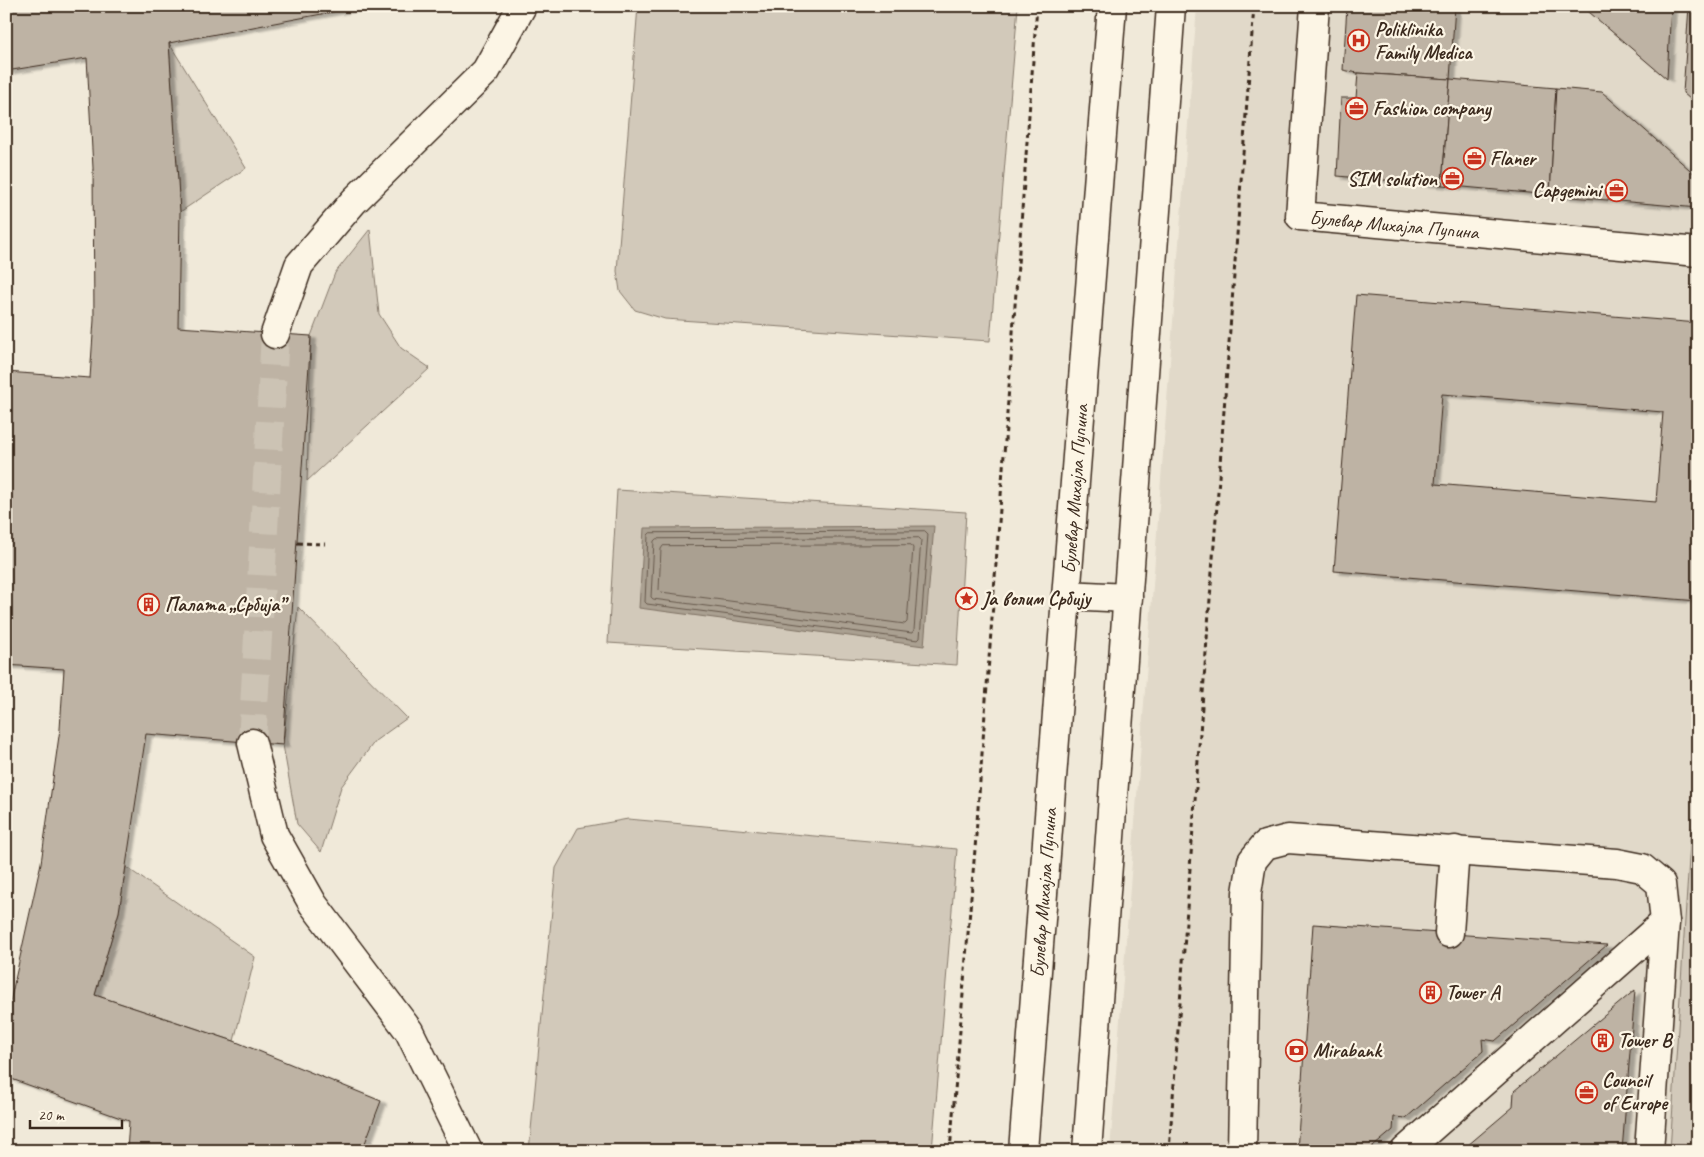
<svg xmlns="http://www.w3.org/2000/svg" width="1704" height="1157" viewBox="0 0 1704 1157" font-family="Caveat,sans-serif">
<defs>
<filter id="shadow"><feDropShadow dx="5.5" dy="3" stdDeviation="1" flood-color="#0004"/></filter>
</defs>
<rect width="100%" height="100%" fill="#f0e9d9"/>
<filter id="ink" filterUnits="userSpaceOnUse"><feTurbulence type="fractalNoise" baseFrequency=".02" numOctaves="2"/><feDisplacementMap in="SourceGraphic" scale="10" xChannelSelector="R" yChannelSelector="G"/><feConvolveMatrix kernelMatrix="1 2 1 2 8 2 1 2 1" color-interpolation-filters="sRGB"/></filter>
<g filter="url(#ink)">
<polygon fill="#e1d9c9" points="1197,6 1698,6 1698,1151 1110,1151"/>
<g fill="#d2c9ba" stroke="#867a6c">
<polygon points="638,6 1018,6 990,341 665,319 635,310 620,291 617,271"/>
<polygon points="169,43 246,168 180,212"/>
<polygon points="370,229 379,314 401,348 430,368 307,481 311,336 335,273"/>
<polygon points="617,490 966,512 957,665 608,643"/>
<polygon points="298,607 407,718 375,741 341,787 321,852 297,824 283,745"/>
<polygon points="628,819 957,849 932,1151 529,1151 556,868 578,828"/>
<polygon points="1691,828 1698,829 1698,1151 1670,1151"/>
<polygon points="126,867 255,957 234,1041 95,995 119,912"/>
</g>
<polygon fill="#aaa091" stroke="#7e7163" points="934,526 924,646 639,608 644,528"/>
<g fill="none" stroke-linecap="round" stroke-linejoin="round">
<g stroke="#67594c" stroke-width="1">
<polygon points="925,531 928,534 920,638 918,640 647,604 645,602 648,535 650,533"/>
<polygon points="919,538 921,540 914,630 912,633 653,599 651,597 654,541 656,539"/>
<polygon points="911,545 913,548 907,622 905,624 661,592 659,590 661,549 663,546"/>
</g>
</g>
<g fill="#beb3a4" stroke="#3b2a1e" fill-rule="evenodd" filter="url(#shadow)">
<polygon points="6,6 364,6 169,43 180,212 178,327 311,336 283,745 146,734 119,912 95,995 234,1041 381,1101 362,1151 127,1151 129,1121 6,1077 6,1001 10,1002 41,863 60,729 64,669 6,665 6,372 90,378 94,320 93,168 87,58 6,71"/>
<polygon points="1347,6 1455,6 1450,79 1358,73 1343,70"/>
<polygon points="1582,6 1671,6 1667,79"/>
<polygon points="1689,6 1698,6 1698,106 1683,93"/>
<polygon points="1358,73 1450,79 1442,185 1337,176 1341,98 1356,98"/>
<polygon points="1450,79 1556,88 1550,195 1442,185"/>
<polygon points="1556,88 1602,92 1698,177 1698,208 1550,195"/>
<path d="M1356 295 1698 323V601L1334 571ZM1442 394 1663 412 1656 502 1435 484Z"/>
<polygon points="1313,924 1607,945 1495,1041 1482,1039 1483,1051 1406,1118 1394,1117 1393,1130 1368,1151 1297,1151"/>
<polygon points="1635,990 1622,1151 1461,1151 1513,1107 1514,1091"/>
</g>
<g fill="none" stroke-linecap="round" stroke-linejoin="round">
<polyline stroke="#ccc3b4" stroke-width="28" stroke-dasharray="28 14" stroke-linecap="butt" points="252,743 275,334"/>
<defs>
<g id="minor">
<path id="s1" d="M1315 6 1300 216 1698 252"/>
<polyline points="275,334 299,265 354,201 486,71 522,6"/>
<polyline points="252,743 274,835 313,904 409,1031 468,1151"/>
<polyline points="1449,933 1455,850"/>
<polyline points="1242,1151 1247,893 1252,861 1265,845 1288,839 1617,863 1642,868 1661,884 1665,922 1649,1151"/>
<polyline points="1405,1151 1665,922"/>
</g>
<g id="major">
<polyline points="1066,595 1128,598"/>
<path id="s2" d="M1023 1151 1112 6"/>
<polyline points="1087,1151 1171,6"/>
</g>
</defs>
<use href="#minor" stroke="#3b2a1e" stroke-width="31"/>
<use href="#major" stroke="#3b2a1e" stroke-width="31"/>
<g stroke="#3b2a1e" stroke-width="3" stroke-dasharray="5 4" stroke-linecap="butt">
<polyline points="297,543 325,544"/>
<polyline points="950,1151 975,849 1037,6"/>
<polyline points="1169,1151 1254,6"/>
</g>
<use href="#minor" stroke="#fcf5e5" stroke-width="28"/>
<use href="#major" stroke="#fcf5e5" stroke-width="28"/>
</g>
</g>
<defs>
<symbol id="hospital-ring" viewBox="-11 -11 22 22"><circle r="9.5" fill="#fcf5e5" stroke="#c8321e" stroke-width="1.5"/><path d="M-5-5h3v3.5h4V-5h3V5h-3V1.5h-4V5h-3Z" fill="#c8321e"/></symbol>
<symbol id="office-ring" viewBox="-11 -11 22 22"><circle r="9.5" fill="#fcf5e5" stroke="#c8321e" stroke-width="1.5"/><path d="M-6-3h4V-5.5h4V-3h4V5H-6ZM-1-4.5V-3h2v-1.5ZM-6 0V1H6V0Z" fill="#c8321e"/></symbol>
<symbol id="sight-ring" viewBox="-11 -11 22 22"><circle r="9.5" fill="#fcf5e5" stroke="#c8321e" stroke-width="1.5"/><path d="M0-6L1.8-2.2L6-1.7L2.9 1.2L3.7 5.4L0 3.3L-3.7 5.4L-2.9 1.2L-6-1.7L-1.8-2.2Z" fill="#c8321e"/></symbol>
<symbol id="building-ring" viewBox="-11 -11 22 22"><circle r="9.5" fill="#fcf5e5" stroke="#c8321e" stroke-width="1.5"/><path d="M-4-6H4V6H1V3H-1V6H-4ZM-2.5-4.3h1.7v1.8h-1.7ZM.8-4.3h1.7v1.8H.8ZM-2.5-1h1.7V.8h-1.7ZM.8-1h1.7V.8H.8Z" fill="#c8321e"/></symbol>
<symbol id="bank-ring" viewBox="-11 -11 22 22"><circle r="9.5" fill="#fcf5e5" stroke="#c8321e" stroke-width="1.5"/><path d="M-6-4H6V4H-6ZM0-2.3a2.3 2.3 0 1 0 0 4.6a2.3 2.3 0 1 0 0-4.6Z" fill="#c8321e"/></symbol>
</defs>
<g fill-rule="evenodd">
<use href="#hospital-ring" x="1346" y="28" width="25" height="25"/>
<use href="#office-ring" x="1344" y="96" width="25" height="25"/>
<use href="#office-ring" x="1462" y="146" width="25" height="25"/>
<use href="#office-ring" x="1440" y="166" width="25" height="25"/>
<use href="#office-ring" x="1604" y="178" width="25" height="25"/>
<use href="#sight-ring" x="954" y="586" width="25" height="25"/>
<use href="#building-ring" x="136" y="592" width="25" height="25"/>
<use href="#building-ring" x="1418" y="980" width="25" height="25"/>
<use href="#building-ring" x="1590" y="1028" width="25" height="25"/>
<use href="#bank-ring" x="1284" y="1038" width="25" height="25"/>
<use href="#office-ring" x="1574" y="1080" width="25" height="25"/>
</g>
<g text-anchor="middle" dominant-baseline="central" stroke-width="4.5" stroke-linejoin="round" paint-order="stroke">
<g font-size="20" font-weight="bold" fill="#3b2a1e" stroke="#fcf5e5" text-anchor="start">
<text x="1375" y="29">Poliklinika<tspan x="1375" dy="23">Family Medica</tspan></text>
<text x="1373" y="108">Fashion company</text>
<text x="1490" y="158">Flaner</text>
<text x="1437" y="179" text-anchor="end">SIM solution</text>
<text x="1601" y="190" text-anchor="end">Capgemini</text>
<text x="982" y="598">Ја волим Србију</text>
<text x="165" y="604">Палата „Србија”</text>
<text x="1446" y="992">Tower A</text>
<text x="1618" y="1040">Tower B</text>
<text x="1313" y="1050">Mirabank</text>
<text x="1602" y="1080">Council<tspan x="1602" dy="23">of Europe</tspan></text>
</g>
<g font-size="20" fill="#3b2a1e" stroke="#fcf5e5">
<text stroke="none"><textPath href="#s1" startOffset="305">Булевар Михајла Пупина</textPath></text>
<text stroke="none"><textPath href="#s2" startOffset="664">Булевар Михајла Пупина</textPath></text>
<text stroke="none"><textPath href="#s2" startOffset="259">Булевар Михајла Пупина</textPath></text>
</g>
</g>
<rect width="1704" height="1157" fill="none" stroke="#fcf5e5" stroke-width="25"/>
<rect x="12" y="12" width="1679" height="1132" fill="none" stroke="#3b2a1e" stroke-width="2" filter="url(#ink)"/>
<path d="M30 1120v8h92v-8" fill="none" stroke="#3b2a1e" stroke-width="2.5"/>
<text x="38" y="1120" font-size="15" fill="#3b2a1e" stroke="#fcf5e5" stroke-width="4" paint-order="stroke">20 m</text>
</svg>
